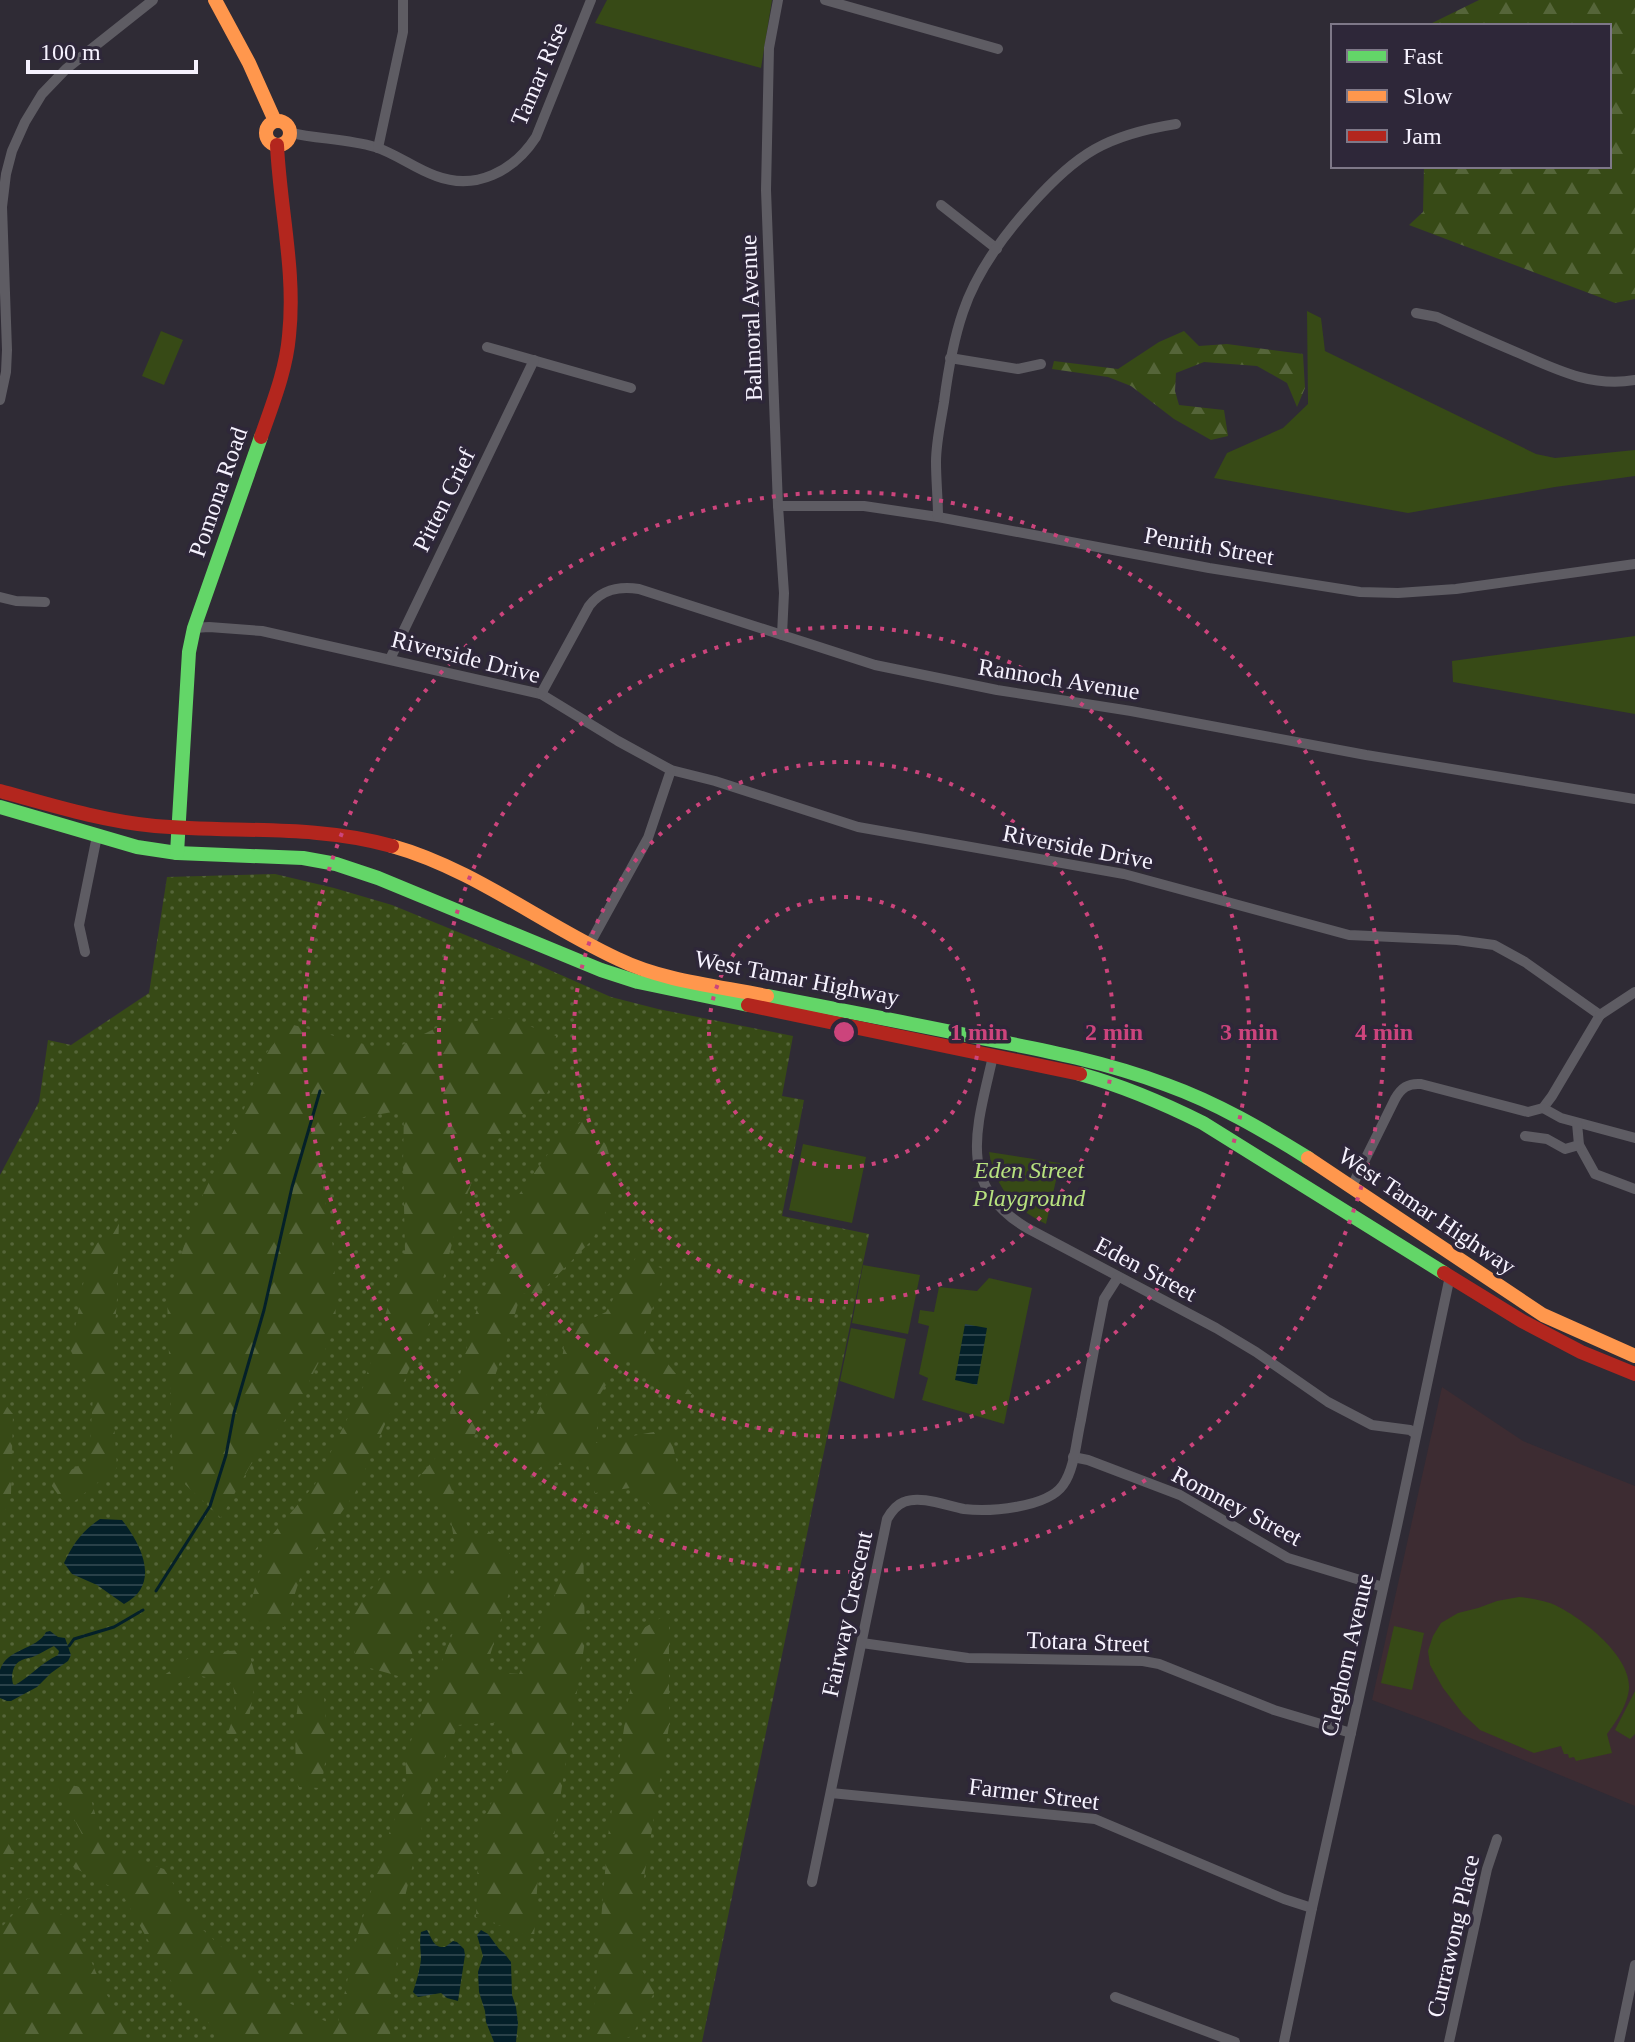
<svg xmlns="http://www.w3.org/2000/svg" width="1635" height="2042" viewBox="0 0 1635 2042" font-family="Georgia,serif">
<defs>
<pattern id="grass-dots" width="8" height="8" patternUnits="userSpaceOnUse" patternTransform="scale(2)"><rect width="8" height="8" fill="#374a16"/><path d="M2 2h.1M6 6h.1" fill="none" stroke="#556539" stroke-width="1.8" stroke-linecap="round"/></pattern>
<pattern id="forest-firs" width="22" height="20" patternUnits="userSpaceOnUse" patternTransform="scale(2)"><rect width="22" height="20" fill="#374a16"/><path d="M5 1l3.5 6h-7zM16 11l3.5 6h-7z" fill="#556539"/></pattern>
<pattern id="water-rules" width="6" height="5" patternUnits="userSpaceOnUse" patternTransform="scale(2)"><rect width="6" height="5" fill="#042029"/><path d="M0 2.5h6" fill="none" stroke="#294149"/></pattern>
</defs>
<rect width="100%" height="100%" fill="#2f2b35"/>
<polygon fill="#3d2c32" points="1442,1387 1523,1441 1635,1486 1635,1806 1439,1725 1372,1700"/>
<polygon fill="url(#grass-dots)" points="275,874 334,888 392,905 536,964 611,997 658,1009 793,1036 782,1096 804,1100 782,1216 869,1234 702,2042 0,2042 0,1175 39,1102 48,1040 71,1045 149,993 167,877"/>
<g fill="url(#forest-firs)">
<polygon points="1479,0 1635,0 1635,299 1615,303 1409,225 1423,212 1424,166 1609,166 1609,26 1426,26"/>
<polygon points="1184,331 1199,346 1227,344 1303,354 1305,388 1297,407 1287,383 1257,366 1204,362 1176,373 1175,391 1179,405 1224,410 1228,436 1211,440 1174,419 1131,386 1108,377 1052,369 1054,361 1118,369 1159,342"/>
<polygon points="505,1017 556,1036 548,1092 485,1148 460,1213 435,1310 355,1493 304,1566 284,1627 246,1620 268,1540 315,1484 363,1387 405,1251 403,1162 404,1110 341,1121 321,1175 334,1253 336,1328 300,1400 250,1466 221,1518 173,1473 167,1297 197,1207 244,1109 263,1057 290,1024 390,1051 440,1026"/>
<polygon points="583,1120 606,1144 618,1186 593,1239 540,1293 521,1294 504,1350 468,1454 447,1427 474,1318 515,1200 555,1144"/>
<polygon points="119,1219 117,1299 111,1381 117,1468 67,1507 49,1482 89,1460 93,1395 71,1351 89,1252"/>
<polygon points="636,1257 665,1270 644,1334 692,1394 682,1412 626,1353 599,1396 596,1443 669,1429 682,1486 663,1516 630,1488 595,1493 588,1465 543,1465 524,1481 530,1427 561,1366 566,1331 606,1312"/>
<polygon points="0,1398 13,1414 11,1494 0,1526"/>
<polygon points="437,1456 472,1536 487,1529 518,1563 485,1672 519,1674 583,1533 585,1641 553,1843 539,1859 534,1938 476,1917 479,1826 514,1759 504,1722 458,1725 431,1790 401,1913 390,2033 394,2042 226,2042 172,1983 121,1892 71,1866 84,1838 54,1781 88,1789 105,1848 164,1869 202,1929 275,1996 337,2027 357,1937 386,1842 407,1786 405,1756 456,1625 426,1607 405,1678 356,1664 350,1615 384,1574 459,1575 451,1520 418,1478"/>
<polygon points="669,1613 669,1726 639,1908 638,1964 655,1991 632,2036 615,2042 591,2042 608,1836 628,1701 642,1629"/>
<polygon points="248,1649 256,1678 247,1729 226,1738 236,1710 233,1684 194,1674 164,1692 157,1680 193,1655"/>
<path d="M300 1693 324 1698 328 1745 321 1788 298 1787C295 1754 293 1726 300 1693Z"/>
<polygon points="0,1828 22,1869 0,1865"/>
<polygon points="28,1898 74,1921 104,1991 141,2042 0,2042 0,1929"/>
</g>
<g fill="#374a16">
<polygon points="607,0 772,0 761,68 595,23"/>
<polygon points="1307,311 1321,318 1325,351 1536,454 1555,458 1635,450 1635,476 1555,487 1408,513 1214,478 1227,453 1283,428 1308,404"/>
<polygon points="161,331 183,340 164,385 142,376"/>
<polygon points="1635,636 1635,714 1453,682 1452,661"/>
<polygon points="803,1144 866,1157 852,1223 789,1210"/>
<path d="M989 1152 1060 1163 1046 1224C1015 1210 994 1186 989 1152Z"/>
<polygon points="863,1265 920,1275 908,1334 852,1323"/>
<polygon points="989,1278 1032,1288 1004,1424 922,1400 928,1378 919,1374 929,1326 918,1323 920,1310 934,1312 939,1287 977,1291"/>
<polygon points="851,1328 906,1339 894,1399 840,1381"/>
<path d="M1519 1597C1530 1598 1540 1600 1550 1603 1578 1614 1631 1655 1629 1688 1628 1704 1616 1722 1607 1734L1612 1753 1576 1761 1574 1757 1569 1758 1568 1754H1564L1561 1746 1534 1753 1480 1730 1463 1714 1443 1688 1430 1665 1428 1651 1433 1636 1441 1623 1458 1613 1478 1608 1497 1601Z"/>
<polygon points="1394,1626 1424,1633 1412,1690 1381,1683"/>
<polygon points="1635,1691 1635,1734 1630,1739 1615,1730"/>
</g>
<g fill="url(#water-rules)" fill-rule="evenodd">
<polygon points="965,1324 987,1328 977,1385 955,1380"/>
<path d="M100 1519 122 1520C142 1545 161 1585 124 1604L97 1585 72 1574 64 1563C73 1544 82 1531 100 1519Z"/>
<path d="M50 1631 58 1637 65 1638 71 1655 68 1661 51 1673 37 1687 11 1701H7L0 1698C0 1690 0 1678 0 1670 7 1648 37 1650 46 1632ZM54 1646 59 1651 58 1655C41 1663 32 1675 15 1685L13 1684C11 1676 12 1664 22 1660 26 1658 31 1658 35 1656 42 1653 47 1649 54 1646Z"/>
<path d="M427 1930C432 1938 433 1948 445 1947L453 1941 457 1942 464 1949 465 1955 458 2001 447 1998 441 1993 418 1997 413 1992C416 1983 420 1970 421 1959 421 1950 419 1942 421 1932Z"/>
<polygon points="481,1930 488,1934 499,1949 504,1953 511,1962 512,1995 516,2007 518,2023 516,2042 494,2042 486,2022 485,2011 479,1992 478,1972 483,1956 477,1935"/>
</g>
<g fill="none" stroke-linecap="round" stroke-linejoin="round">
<g stroke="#042029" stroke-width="3">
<polyline points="156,1591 210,1506 226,1455 234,1413 264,1310 292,1187 320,1091"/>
<polyline points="69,1646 74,1639 114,1627 143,1610"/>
</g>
<g stroke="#5e5c63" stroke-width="10">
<polyline points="778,0 769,48 766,190 778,506 784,593 782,635"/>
<polyline points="825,0 998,49"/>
<path d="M291 133C318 139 348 139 375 147 397 154 415 169 436 176 476 191 514 171 536 137L591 0"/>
<polyline points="378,148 403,32 403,0"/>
<polyline points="941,205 997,249"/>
<path d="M1416 313 1437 317C1463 329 1490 341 1516 352 1555 369 1592 388 1635 380"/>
<polyline points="487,347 631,388"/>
<polyline points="950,358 1018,369 1041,364"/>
<polyline points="0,400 6,372 7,350 2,207 6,174 12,151 25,122 42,94 66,69 153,0"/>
<polyline points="778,506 864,506 938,517 1209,568 1360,592 1398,593 1456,589 1635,564"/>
<path d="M938 517C938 499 936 480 936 462 936 442 941 421 944 402 948 371 953 341 963 312 976 273 1003 236 1031 205 1077 153 1107 135 1176 124"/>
<polyline points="0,597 16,601 45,602"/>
<path d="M194 628 209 627 262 631 541 694 618 741 671 770 715 781 858 827 1124 874 1349 935 1457 940 1494 945 1525 962 1600 1015 1552 1096 1543 1108 1528 1112 1421 1084C1408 1083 1401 1088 1395 1099L1352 1186"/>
<polyline points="390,659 534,360"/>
<path d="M541 694 589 606C602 589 619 586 639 589L875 665 997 690 1131 711 1366 755 1635 799"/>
<polyline points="589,945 648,838 671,770"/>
<polyline points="85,952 79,925 97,836"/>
<polyline points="1600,1015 1635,992"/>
<path d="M993 1056C978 1124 954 1185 1027 1228L1216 1328 1256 1352 1328 1402 1372 1425 1410 1430 1416 1434"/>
<polyline points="1543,1108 1561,1118 1635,1138"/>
<polyline points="1577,1123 1579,1145 1595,1174 1635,1189"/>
<polyline points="1525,1136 1547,1139 1565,1149 1579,1145"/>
<polyline points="1073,1457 1088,1460 1180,1495 1288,1558 1383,1587"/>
<polyline points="862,1643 968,1658 1143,1661 1159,1664 1274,1710 1351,1733"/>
<polyline points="831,1793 1095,1819 1284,1899 1312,1908"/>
<path d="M812 1882 887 1519C891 1512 896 1505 904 1502 921 1495 947 1506 964 1509 989 1512 1047 1508 1063 1485 1075 1468 1076 1441 1081 1420 1088 1380 1096 1340 1104 1299L1118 1277"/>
<polyline points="1115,1997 1235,2042"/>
<polyline points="1284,2042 1312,1908 1397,1526 1450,1276"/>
<polyline points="1449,2042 1487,1869 1497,1839"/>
<polyline points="1619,2042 1635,1965"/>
</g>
<g stroke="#63d668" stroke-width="14">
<polyline points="0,807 137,847 177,853 303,858 336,864 378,878 601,970 638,982 748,1005"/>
<polyline points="177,853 189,652 194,628 261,437"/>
<path d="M767 996C835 1009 903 1022 971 1036 1038 1049 1104 1061 1167 1085 1217 1103 1263 1130 1308 1158"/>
<path d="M1080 1074C1123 1086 1163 1103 1203 1123L1444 1273"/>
</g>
<g stroke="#ff974d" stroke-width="14">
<polyline points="215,0 249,63 275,121"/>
<circle cx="278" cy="133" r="12"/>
<path d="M392 846C474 869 542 924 618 959 663 981 718 986 767 996"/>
<polyline points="1308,1158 1543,1315 1635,1356"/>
</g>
<g stroke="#b3261e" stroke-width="14">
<path d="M261 437C272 405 286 371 289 336 296 272 280 209 277 145"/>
<path d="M0 791C51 805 102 821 155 826 234 833 315 824 392 846"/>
<polyline points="748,1005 1080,1074"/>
<polyline points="1444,1273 1522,1321 1581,1352 1635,1374"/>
</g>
</g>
<g fill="none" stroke="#cc447c" stroke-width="4" stroke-dasharray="4 8">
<circle cx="844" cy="1032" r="135"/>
<circle cx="844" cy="1032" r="270"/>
<circle cx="844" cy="1032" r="405"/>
<circle cx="844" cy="1032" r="540"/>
</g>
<g text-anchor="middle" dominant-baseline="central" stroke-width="7" stroke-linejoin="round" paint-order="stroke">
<g font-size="24" fill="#f6f2fe" stroke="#2e2739">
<text transform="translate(539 74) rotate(-67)">Tamar Rise</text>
<text transform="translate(751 318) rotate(-92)">Balmoral Avenue</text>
<text transform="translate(218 492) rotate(-71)">Pomona Road</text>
<text transform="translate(444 500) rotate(-64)">Pitten Crief</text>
<text transform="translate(1209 546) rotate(10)">Penrith Street</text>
<text transform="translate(466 657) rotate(14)">Riverside Drive</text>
<text transform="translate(1059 679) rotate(9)">Rannoch Avenue</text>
<text transform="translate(1078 847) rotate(11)">Riverside Drive</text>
<text transform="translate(797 978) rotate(11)">West Tamar Highway</text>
<text transform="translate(1427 1211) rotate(34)">West Tamar Highway</text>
<text transform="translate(1146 1269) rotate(28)">Eden Street</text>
<text transform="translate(1237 1506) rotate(28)">Romney Street</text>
<text transform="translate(847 1614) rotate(-78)">Fairway Crescent</text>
<text transform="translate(1088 1642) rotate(2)">Totara Street</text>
<text transform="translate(1347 1655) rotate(-77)">Cleghorn Avenue</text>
<text transform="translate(1034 1794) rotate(7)">Farmer Street</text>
<text transform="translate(1453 1936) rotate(-77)">Currawong Place</text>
</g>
<g font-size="24" font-style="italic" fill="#b8e27f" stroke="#2e2739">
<text x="1029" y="1170">Eden Street<tspan x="1029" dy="28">Playground</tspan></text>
</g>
</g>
<circle cx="844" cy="1032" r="12" fill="#cc447c" stroke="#2e2739" stroke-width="4"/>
<g font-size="24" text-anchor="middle" font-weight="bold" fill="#cc447c" stroke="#2e2739" stroke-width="7" stroke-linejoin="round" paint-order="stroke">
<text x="979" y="1040">1 min</text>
<text x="1114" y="1040">2 min</text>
<text x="1249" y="1040">3 min</text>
<text x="1384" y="1040">4 min</text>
</g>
<rect x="1331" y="24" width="280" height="144" fill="#2e2739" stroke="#7e7888" stroke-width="2"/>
<rect x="1347" y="50" width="40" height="12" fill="#63d668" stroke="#7e7888" stroke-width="2"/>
<text x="1403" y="64" font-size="24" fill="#f6f2fe">Fast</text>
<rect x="1347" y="90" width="40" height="12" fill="#ff974d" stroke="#7e7888" stroke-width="2"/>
<text x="1403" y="104" font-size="24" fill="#f6f2fe">Slow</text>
<rect x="1347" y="130" width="40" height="12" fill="#b3261e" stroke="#7e7888" stroke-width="2"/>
<text x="1403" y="144" font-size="24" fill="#f6f2fe">Jam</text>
<path d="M28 60v12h168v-12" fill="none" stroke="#f6f2fe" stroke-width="4"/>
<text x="40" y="60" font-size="24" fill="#f6f2fe" stroke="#2e2739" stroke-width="6" paint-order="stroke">100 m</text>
</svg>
